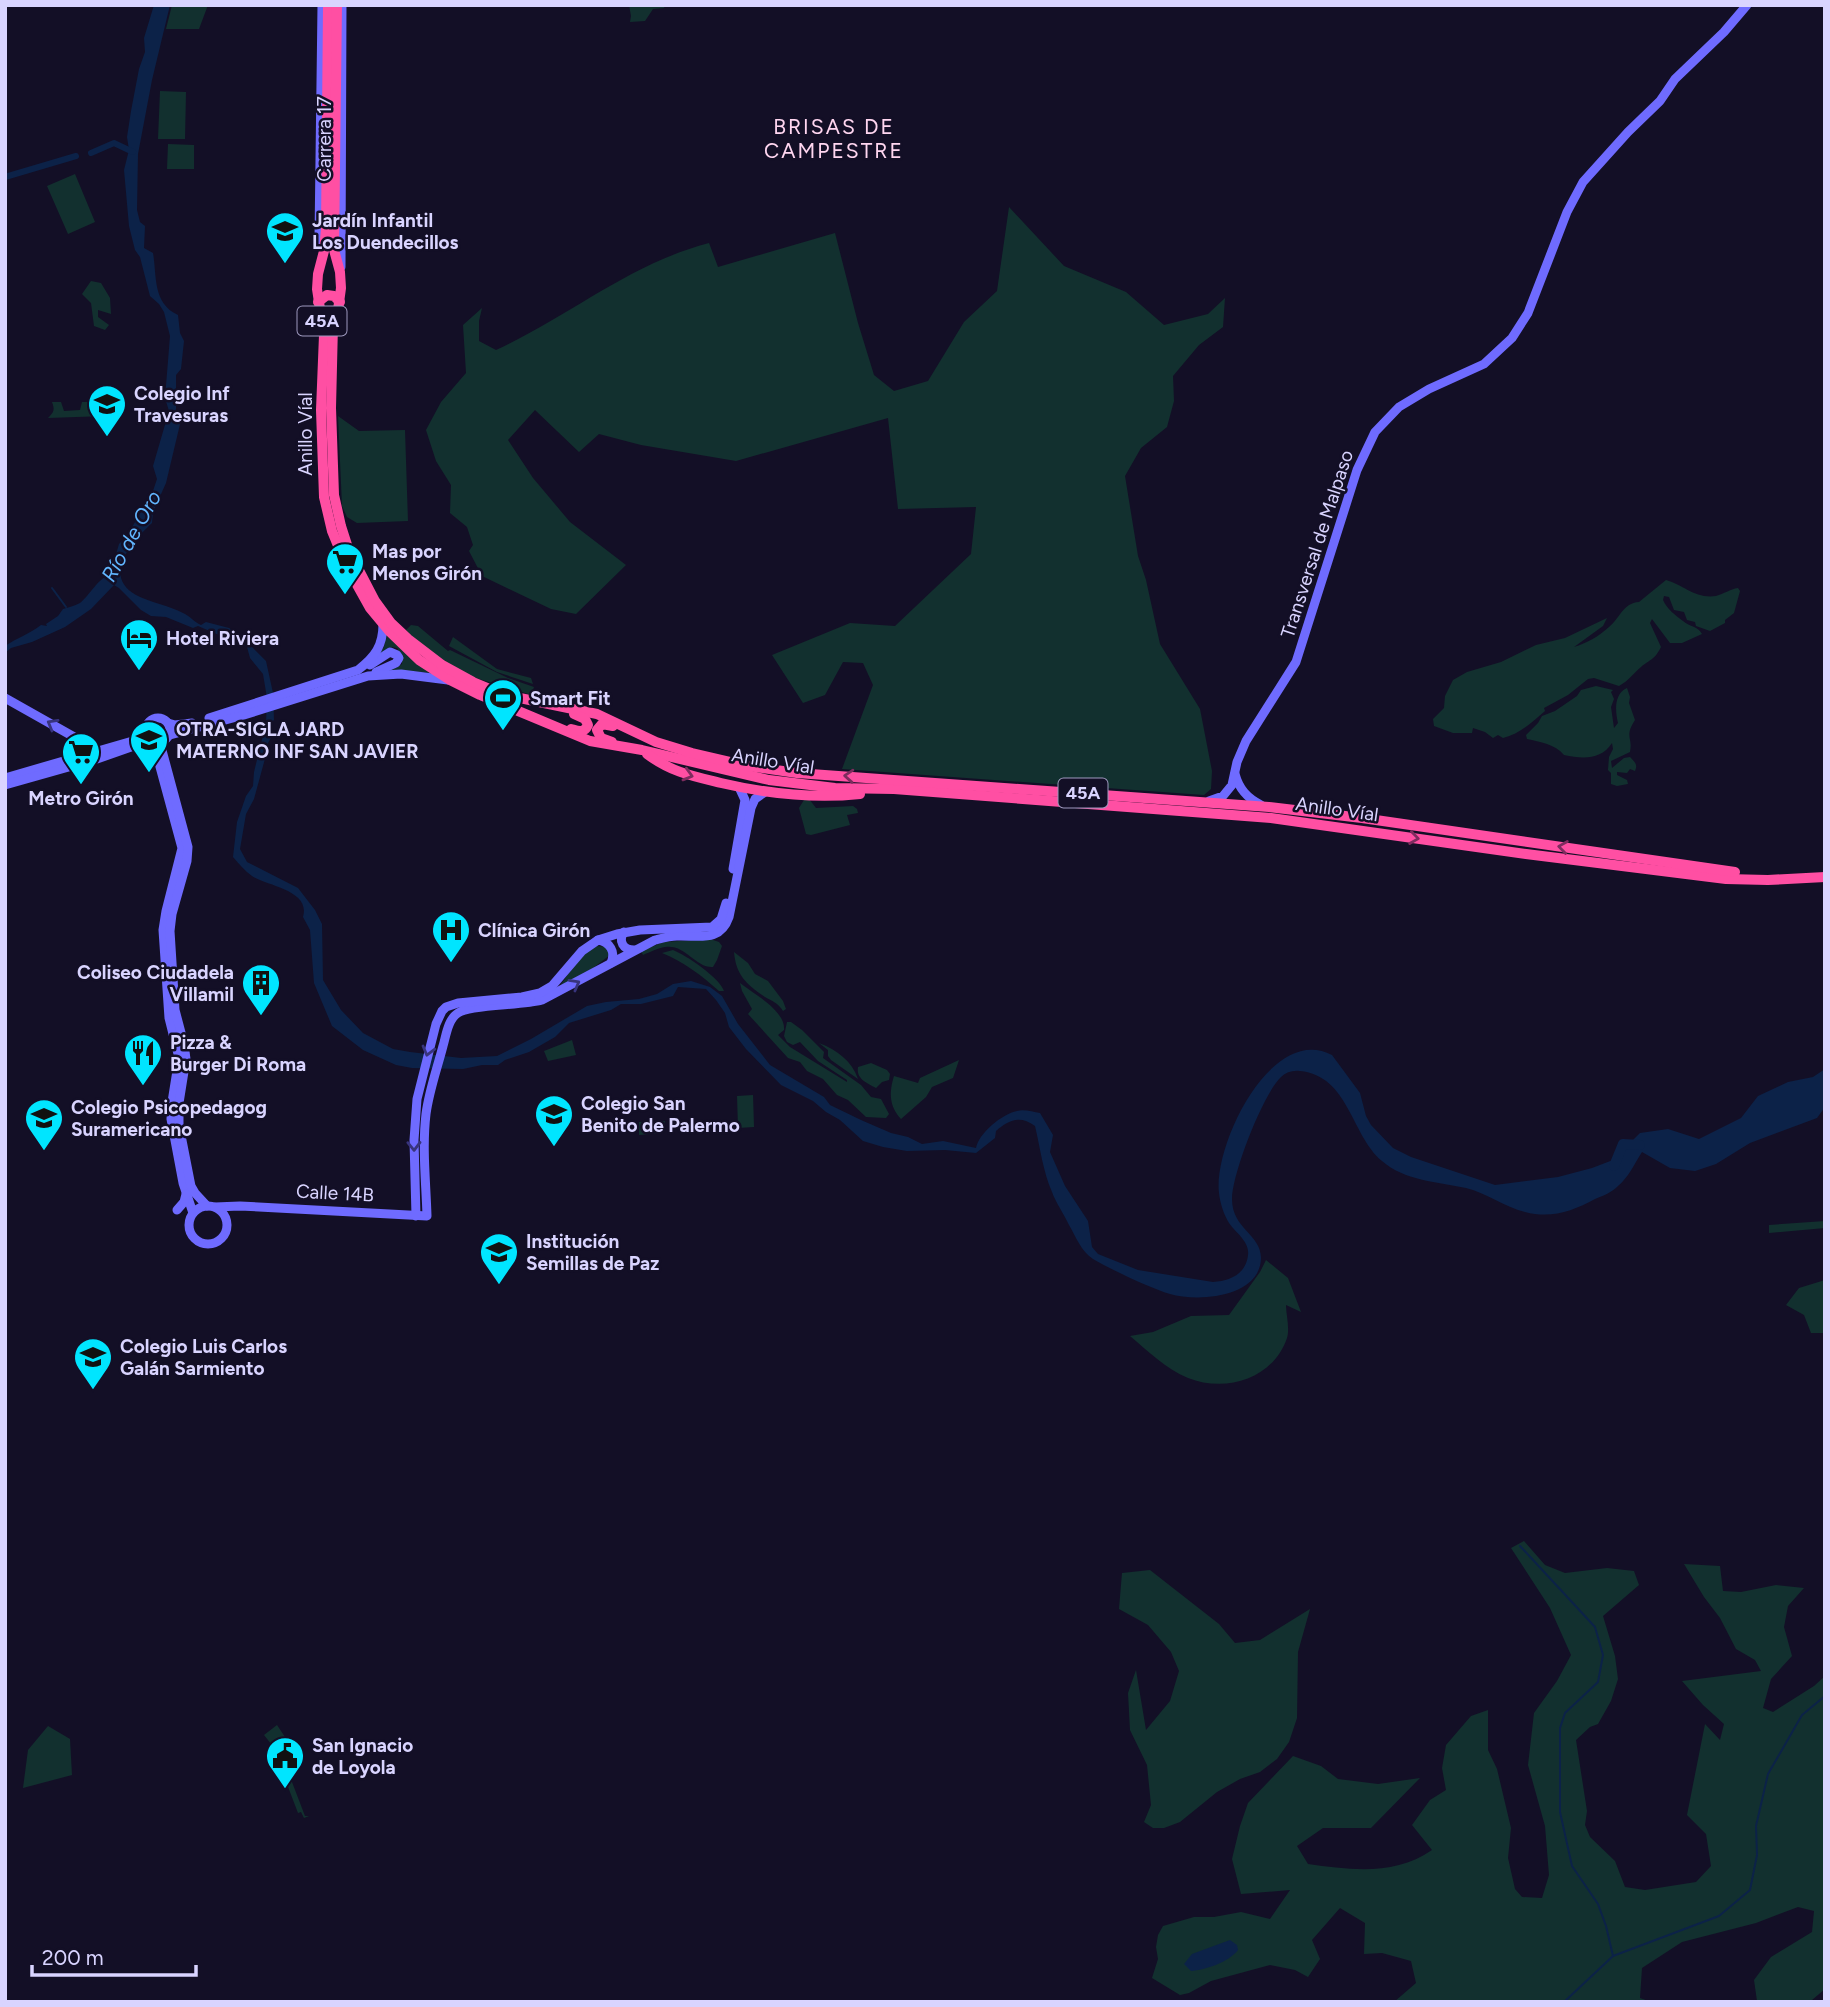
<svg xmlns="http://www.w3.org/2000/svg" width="1830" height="2007" viewBox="0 0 1830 2007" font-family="Figtree,sans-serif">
<rect width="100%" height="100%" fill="#130f26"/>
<g fill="#12302f">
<polygon points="172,5 208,5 199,29 166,29"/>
<polygon points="629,5 665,5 664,8 653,9 645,21 630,22 631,16"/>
<polygon points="160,91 186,92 185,139 158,139"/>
<polygon points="168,144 194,145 194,169 167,169"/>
<polygon points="75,174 95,222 68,234 47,186"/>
<path d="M1009 207 1064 266 1126 292 1164 325 1208 314 1225 298 1223 327 1199 345 1173 376 1174 401 1167 427 1141 448 1125 476 1138 556 1146 580 1160 644 1200 709 1212 771 1211 789 1204 795 842 769 873 685 863 663 843 662 825 695 803 703 772 655 850 623 895 626 971 554 976 507 898 509 888 418 736 461 641 445 599 434 579 452 535 410 508 440 533 478 570 522 626 565 576 614 551 609 482 576 469 551 473 545 467 527 450 513 451 485 436 461 426 430 441 402 466 373 463 325 482 308 479 321V341L496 350C570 316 629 264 709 243L718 267 835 233 858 323 874 375 894 391 928 381 964 322 997 291Z"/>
<polygon points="91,281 101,283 110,298 111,314 98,310 98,317 109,325 105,330 94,326 91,303 82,294"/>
<path d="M52 402H61L64 411 80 410 82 402H88L89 409 97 411 103 407 113 413 111 420 105 416 48 418C54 412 55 410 52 402Z"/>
<polygon points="338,416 359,431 405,430 408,521 357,523 347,517 342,506"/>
<path d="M1666 580C1684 585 1695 599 1716 596 1724 594 1730 589 1738 588L1740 591 1734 613 1725 620V623L1710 631 1696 626 1695 622 1687 620 1684 612 1674 610 1669 597 1664 596 1663 600C1667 609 1675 615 1683 621 1690 627 1698 626 1702 634L1682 643H1670L1652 619 1650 623 1661 647C1654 661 1650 659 1641 667 1633 674 1628 681 1619 686L1594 678 1588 679 1568 695 1544 708 1545 711C1532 722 1520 734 1503 738L1498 735 1493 738 1485 732 1473 728 1472 733H1453L1434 726 1433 719 1444 708 1445 696 1453 680 1467 672 1501 662 1536 645 1565 638 1607 618 1603 626 1574 647C1587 643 1598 637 1609 627 1620 618 1623 603 1639 602Z"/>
<polygon points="411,625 418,626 448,651 450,650 508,678 534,687 533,690 541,692 551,701 466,675 420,645 406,630"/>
<polygon points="386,634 431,673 398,670 379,673 398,667 402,664 402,656 397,648 391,647 375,658 384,647"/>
<polygon points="453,637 497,669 531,678 533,684 497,672 449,646"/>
<path d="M1596 686 1613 690 1611 692 1614 699 1611 707 1614 728 1618 723C1615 710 1614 694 1627 688L1630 697 1629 703 1635 720C1624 737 1633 737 1630 752L1611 761 1612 768 1624 758 1630 757C1635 762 1638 765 1635 771L1630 769 1627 773 1617 772V775L1627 780 1628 784 1617 786 1611 784V773L1608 770 1609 757 1613 749 1612 743C1601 760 1583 759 1564 755 1555 744 1540 742 1527 739L1526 735 1538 723 1542 716 1555 711 1577 696 1581 690Z"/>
<polygon points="809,799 816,808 853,806 857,809 858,813 847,815 850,825 811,835 806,834 799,808 804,800"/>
<path d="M710 939 719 942 722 946 717 960 713 967C695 968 686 944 665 947 658 948 650 952 643 955L641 951 664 942Z"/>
<path d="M597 946 607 947 610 955 593 968 560 986C570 972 581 953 597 946Z"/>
<path d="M673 950C686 955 720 978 724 991H719C701 975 684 962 662 953Z"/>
<path d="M734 952 748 963 755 974 768 981 783 1001 786 1009 783 1011C778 1003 772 1001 765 997 746 984 736 975 734 952Z"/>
<path d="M740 983C754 994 786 1011 784 1030L778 1035 790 1047 847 1082V1080L818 1061 800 1042 793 1045 787 1042 784 1036 787 1022H791L802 1030 824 1052 823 1058 861 1085 871 1097 881 1099 889 1114 886 1118 866 1117 848 1100 837 1095 823 1079 807 1071 800 1062 788 1058 748 1014 752 1009 742 991Z"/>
<polygon points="572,1040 576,1055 548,1061 544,1051"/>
<path d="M819 1043C837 1050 852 1061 858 1079L831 1060 828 1056V1050Z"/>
<path d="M959 1060 953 1078 932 1087 926 1097 901 1119C889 1106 889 1092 894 1076L918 1083 920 1078Z"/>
<path d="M871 1063 887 1070 890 1074 889 1080 882 1082 876 1088C867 1083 856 1079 858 1067Z"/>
<polygon points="753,1095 754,1127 738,1128 737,1096"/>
<polygon points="665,1121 663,1133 639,1135 639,1122"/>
<polygon points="1825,1221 1825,1228 1769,1233 1769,1225"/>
<path d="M1266 1260 1288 1278 1301 1312 1286 1305C1286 1315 1290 1328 1287 1338 1273 1379 1226 1393 1188 1378 1166 1369 1148 1351 1130 1336L1153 1332 1191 1316 1229 1315 1260 1272Z"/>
<polygon points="1825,1280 1825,1333 1811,1333 1804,1315 1786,1305 1799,1288"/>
<path d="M1524 1541 1545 1565 1565 1573 1607 1568 1634 1571 1639 1585 1603 1616 1615 1656 1618 1679 1611 1701 1598 1724 1590 1727 1576 1740 1587 1811 1585 1825 1590 1837 1615 1861 1625 1887 1645 1890 1696 1882 1711 1866 1706 1834 1687 1815 1705 1724 1720 1740 1724 1724 1703 1705 1682 1681 1761 1671 1755 1660 1736 1649 1720 1618 1704 1597 1684 1564 1720 1566 1723 1591 1741 1592 1776 1585 1804 1588 1788 1606 1784 1627 1792 1656 1771 1679 1763 1708 1773 1712 1814 1686 1825 1676V1989L1812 2000 1804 2002 1757 2001 1754 1980 1771 1957 1812 1932 1814 1911 1798 1907 1756 1923 1682 1942 1642 1968 1640 1998 1651 2002H1394L1416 1983 1411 1961 1382 1953 1364 1954 1365 1923 1340 1908 1312 1940 1320 1959 1308 1977 1295 1970 1270 1965 1211 1981 1189 1993 1180 1995 1152 1978 1158 1959 1156 1947 1158 1935 1163 1926 1194 1917H1214L1241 1912 1270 1919 1290 1890 1241 1894 1232 1859 1240 1826 1248 1803 1293 1756 1321 1766 1338 1779 1378 1784 1420 1778 1371 1828H1323L1297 1846 1308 1864C1351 1870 1395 1876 1432 1850L1412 1825 1430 1800 1446 1790 1442 1768 1446 1745 1471 1716 1488 1710V1750L1497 1769 1511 1828 1508 1858 1515 1889 1522 1897 1542 1898 1549 1875 1545 1826 1528 1765 1534 1713 1557 1681 1571 1655 1550 1608 1511 1548Z"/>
<polygon points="1150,1570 1219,1624 1235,1643 1260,1640 1310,1609 1298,1652 1297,1718 1289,1742 1277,1759 1260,1772 1240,1779 1217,1792 1180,1822 1164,1828 1153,1828 1144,1822 1151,1805 1147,1765 1130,1730 1128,1693 1136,1670 1146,1730 1170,1701 1179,1671 1171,1652 1148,1625 1119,1609 1122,1573"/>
<polygon points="277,1725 293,1749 289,1751 290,1753 283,1759 264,1735"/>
<polygon points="48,1726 70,1739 72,1775 23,1788 28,1750"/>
<polygon points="287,1764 287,1769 305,1816 309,1816 304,1818 301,1812 298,1813 285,1779 283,1779 279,1770"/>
</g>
<g fill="#0c2248">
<path d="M154 5H170L152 80 138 154 137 210 140 222 145 226 144 248 153 253C157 275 152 303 178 315L180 333 184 341 181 369 176 375V416L181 420 166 483 153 512 152 523C133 541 101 575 136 595 149 602 170 606 183 613 190 616 194 622 201 625L206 622 229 628 240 635 266 661 273 693 274 720 268 725 272 736 268 743 266 755 254 799 246 814 240 849 247 862 298 888 315 910 322 924 323 980 341 1010 363 1033 393 1049 410 1052 461 1058 497 1056 531 1039 587 1006 606 1002 639 999 657 994 673 984 691 981 710 987 722 996 738 1024 770 1065 824 1097 830 1105 861 1120 891 1133 908 1137 922 1144 943 1141 976 1148C979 1133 1002 1114 1017 1111 1024 1109 1033 1112 1040 1113L1053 1135 1050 1152 1065 1186 1088 1221 1092 1247 1098 1254 1138 1270 1213 1282C1230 1281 1246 1274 1248 1255 1250 1242 1236 1233 1229 1223 1224 1215 1220 1203 1219 1193 1213 1146 1271 1023 1332 1055L1360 1093 1366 1116 1371 1125 1393 1148 1411 1157 1495 1185 1558 1177 1592 1168 1613 1160 1640 1133 1668 1129 1699 1139 1741 1118 1758 1096 1788 1082 1813 1077 1825 1069V1107L1817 1118 1750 1143 1716 1164 1695 1171 1670 1168 1642 1152C1635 1163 1628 1178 1618 1186 1612 1192 1603 1196 1595 1199 1573 1211 1551 1219 1525 1212 1504 1207 1487 1193 1466 1188 1438 1182 1405 1181 1382 1161 1351 1135 1349 1076 1300 1071 1293 1070 1286 1072 1281 1077 1263 1094 1232 1174 1232 1199 1232 1229 1261 1234 1261 1258 1260 1298 1198 1302 1170 1294 1150 1288 1112 1270 1093 1259 1081 1251 1076 1237 1069 1225 1064 1214 1056 1203 1052 1192 1043 1172 1040 1147 1035 1126 1020 1115 1009 1120 996 1131L995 1138 976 1153 945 1150 907 1151 883 1147 863 1141 840 1120 826 1112 813 1101 781 1085 746 1049 729 1027 725 1013 716 1000 706 989 678 987 673 996 641 1004H621L611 1010 569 1023 555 1037 529 1052 505 1060 498 1065H482L463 1069 412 1068 396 1065 363 1050 332 1026 314 983 310 930 303 917C311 890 267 886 252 876 245 871 239 864 233 857L237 822 246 796 253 786 254 772 266 723 267 698 263 674 250 658 247 647 198 626 193 628 166 617 151 616 141 610 119 588 114 585 91 609 65 627 32 642 11 648 5 653V646C17 638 29 634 41 625L47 626 46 624 58 616 63 609C69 607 74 606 80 603 90 595 98 578 110 575L119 544 127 536 153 491 157 479 153 466 169 411 165 398 170 336 164 312 159 304 150 296 140 257 135 250 129 226 124 170 129 150 127 137 131 111 139 69 145 52 144 38Z"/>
<path d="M1230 1940 1237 1945 1238 1950C1229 1962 1205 1970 1191 1971L1184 1964 1192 1954Z"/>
</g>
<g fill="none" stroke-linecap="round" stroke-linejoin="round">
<g stroke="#0c2248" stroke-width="2">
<polyline points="52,588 66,607"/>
<polyline points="1520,1546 1595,1627 1603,1655 1598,1682 1565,1713 1560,1728 1560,1812 1572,1866 1598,1904 1606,1926 1613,1956"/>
<polyline points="1564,2002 1613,1956 1719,1916 1750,1890 1757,1855 1756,1826 1768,1774 1802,1715 1825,1696"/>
</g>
<g stroke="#0c2248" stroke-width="6">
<polyline points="91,153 114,143 133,152"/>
<polyline points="5,177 76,156"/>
</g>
<polyline stroke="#0c2248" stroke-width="10" points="1614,1166 1623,1144 1640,1145"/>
<g stroke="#6f6bff" stroke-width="9">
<polyline points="322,5 319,237 325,247"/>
<polyline points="341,267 342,5"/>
<polyline points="370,665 390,652 397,655 399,658 396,663 376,672"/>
<polyline points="5,698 99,751"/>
<circle cx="158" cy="730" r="12"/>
<path d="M209 718 358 670C375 657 383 646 383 624"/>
<polyline points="168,723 175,725 192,723"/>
<polyline points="170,735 244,715 368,676 401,674 448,680"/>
<polyline points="153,741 182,848 166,911 163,930 169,1018 179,1058 172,1102 171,1119 183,1183 193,1213"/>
<polyline points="160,743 188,847 187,861 172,914 170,931 175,1010 184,1044 186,1059 179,1103 179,1125 191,1186 195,1193 207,1206"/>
<path d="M1235 774C1239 789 1247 798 1261 805"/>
<polyline points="5,778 136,740 141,737 146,732"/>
<polyline points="5,785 97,759 151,740"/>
<polyline points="1209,801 1223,796 1232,785 1237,762 1246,741 1296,662 1357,470 1375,432 1399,407 1429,389 1484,364 1512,338 1528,313 1567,212 1583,182 1628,132 1660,101 1675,79 1724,32 1747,5"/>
<polyline points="733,869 745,800 739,787"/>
<path d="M624 932C618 941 623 950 634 950"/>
<path d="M598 940C610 942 616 952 611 963"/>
<circle cx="208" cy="1225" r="19"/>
<path d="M215 1207 240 1206 427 1216C426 1182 422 1148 426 1114 429 1091 437 1069 443 1046 446 1036 448 1019 458 1013 470 1004 522 1006 542 1000L655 940C663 938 670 936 677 936 699 935 720 943 729 917L751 808 755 799 765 792"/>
<polyline points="177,1210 184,1202 186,1194"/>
<polyline points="416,1216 414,1140 417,1099 436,1024 442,1011 446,1007 458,1003 522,997 540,993 552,986 582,951 598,940 617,934 640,930 712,927 721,919 726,903"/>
</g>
<g stroke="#ff4fa3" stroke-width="10">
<polyline points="328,5 326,229 324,251 318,274 317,289 324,335 321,410 324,497 332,531 346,565 370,608 390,632 419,660 450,680 480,695 590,741 642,750 769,780 835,788 894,789 1271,818 1526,854 1726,879 1768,880 1825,877"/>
<polyline points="337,5 334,250 340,272 341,288 338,310 333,325 331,408 334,495 341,526 349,551 375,601 391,623 408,639 442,665 473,682 490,689 515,697 597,714 656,742 692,753 748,766 797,773 1269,807 1362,818 1735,872"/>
<polyline points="318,302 327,295 334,296 340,302"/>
<path d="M571 729C578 731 584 734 588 725L585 719 574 714"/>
<polyline points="612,742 601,738 597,730 602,724 613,726"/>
<path d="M647 754C671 772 692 776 721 783 768 794 812 799 860 794"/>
</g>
</g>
<defs><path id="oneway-chevron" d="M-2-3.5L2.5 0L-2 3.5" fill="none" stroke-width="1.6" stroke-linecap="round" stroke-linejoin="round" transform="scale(1.75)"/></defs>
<g stroke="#38347d">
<use href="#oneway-chevron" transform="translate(52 724) rotate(-150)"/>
<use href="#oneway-chevron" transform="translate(575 984) rotate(-29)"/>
<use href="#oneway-chevron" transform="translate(428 1051) rotate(105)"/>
<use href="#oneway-chevron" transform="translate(414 1146) rotate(89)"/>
</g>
<g stroke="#7d2c5e">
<use href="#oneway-chevron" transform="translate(688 775) rotate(16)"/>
<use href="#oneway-chevron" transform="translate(849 776) rotate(-176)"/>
<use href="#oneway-chevron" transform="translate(1414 838) rotate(8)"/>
<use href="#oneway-chevron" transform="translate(1563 847) rotate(-172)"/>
</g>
<defs>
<symbol id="school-pin" viewBox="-11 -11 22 30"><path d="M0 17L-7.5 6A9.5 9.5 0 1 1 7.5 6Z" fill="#00e5ff" stroke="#130f26"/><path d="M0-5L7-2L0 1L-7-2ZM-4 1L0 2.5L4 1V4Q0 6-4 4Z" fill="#111"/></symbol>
<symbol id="supermarket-pin" viewBox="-11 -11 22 30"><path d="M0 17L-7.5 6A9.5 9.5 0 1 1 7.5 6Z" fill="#00e5ff" stroke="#130f26"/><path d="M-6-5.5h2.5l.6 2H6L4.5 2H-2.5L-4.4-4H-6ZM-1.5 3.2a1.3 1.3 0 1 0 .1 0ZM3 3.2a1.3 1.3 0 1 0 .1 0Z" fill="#111"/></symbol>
<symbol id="hotel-pin" viewBox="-11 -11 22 30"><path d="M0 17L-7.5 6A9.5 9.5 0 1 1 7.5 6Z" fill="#00e5ff" stroke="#130f26"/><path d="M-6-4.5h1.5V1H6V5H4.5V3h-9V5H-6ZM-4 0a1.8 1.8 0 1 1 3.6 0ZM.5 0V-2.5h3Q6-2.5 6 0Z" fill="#111"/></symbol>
<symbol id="stadium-pin" viewBox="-11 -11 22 30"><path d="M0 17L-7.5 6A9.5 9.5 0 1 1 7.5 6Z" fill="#00e5ff" stroke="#130f26"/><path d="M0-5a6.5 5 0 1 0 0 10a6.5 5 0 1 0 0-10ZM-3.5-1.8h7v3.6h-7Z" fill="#111"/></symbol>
<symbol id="hospital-pin" viewBox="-11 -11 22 30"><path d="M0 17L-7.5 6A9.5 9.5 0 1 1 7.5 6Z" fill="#00e5ff" stroke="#130f26"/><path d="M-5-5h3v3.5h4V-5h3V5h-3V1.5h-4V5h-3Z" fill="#111"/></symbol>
<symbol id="building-pin" viewBox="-11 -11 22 30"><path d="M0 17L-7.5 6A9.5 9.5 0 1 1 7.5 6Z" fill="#00e5ff" stroke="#130f26"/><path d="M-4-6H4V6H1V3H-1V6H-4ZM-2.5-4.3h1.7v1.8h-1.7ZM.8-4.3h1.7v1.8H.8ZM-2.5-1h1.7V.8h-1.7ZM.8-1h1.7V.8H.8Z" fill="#111"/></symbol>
<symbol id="restaurant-pin" viewBox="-11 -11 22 30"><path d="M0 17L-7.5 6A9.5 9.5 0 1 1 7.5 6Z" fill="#00e5ff" stroke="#130f26"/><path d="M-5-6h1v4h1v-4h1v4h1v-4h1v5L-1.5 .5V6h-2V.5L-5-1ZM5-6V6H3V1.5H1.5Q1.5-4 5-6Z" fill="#111"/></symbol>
<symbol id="civic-pin" viewBox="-11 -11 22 30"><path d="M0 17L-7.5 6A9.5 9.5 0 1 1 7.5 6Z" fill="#00e5ff" stroke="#130f26"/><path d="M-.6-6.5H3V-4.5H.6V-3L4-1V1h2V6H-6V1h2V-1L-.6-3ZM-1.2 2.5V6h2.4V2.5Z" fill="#111"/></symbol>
</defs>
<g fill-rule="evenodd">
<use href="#school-pin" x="263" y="209" width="44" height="60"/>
<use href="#school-pin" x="85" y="382" width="44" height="60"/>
<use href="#supermarket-pin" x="323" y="540" width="44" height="60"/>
<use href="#hotel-pin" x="117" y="616" width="44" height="60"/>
<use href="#stadium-pin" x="481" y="676" width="44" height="60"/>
<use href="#school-pin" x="127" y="718" width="44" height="60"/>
<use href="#supermarket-pin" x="59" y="730" width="44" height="60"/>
<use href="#hospital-pin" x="429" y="908" width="44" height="60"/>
<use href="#building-pin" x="239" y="961" width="44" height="60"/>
<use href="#restaurant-pin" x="121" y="1031" width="44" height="60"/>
<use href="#school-pin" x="532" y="1092" width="44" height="60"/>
<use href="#school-pin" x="22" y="1096" width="44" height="60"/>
<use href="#school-pin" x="477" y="1230" width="44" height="60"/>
<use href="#school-pin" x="71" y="1335" width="44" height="60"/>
<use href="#civic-pin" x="263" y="1734" width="44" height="60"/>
</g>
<g text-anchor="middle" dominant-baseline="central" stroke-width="5" stroke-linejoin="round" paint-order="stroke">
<g fill="#130f26" stroke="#9e99be" stroke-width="2">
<rect x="297.5" y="306.5" width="49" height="29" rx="5"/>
<rect x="1058.5" y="778.5" width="49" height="29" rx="5"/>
</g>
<g font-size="18" font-weight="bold" fill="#d9d4ff">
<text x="322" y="321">45A</text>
<text x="1083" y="793">45A</text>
</g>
<g font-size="19" fill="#d9d4ff" stroke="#130f26">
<text transform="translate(324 139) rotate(-90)">Carrera 17</text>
<text transform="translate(305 434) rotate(-90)">Anillo Víal</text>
<text transform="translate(1317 544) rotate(-72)">Transversal de Malpaso</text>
<text transform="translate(773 761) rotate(9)">Anillo Víal</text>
<text transform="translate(1337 809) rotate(8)">Anillo Víal</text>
<text transform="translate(335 1193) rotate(3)">Calle 14B</text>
</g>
<g font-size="19" font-weight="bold" fill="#d9d4ff" stroke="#130f26" text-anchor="start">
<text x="312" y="220">Jardín Infantil<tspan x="312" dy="22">Los Duendecillos</tspan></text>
<text x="134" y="393">Colegio Inf<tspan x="134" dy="22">Travesuras</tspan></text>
<text x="372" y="551">Mas por<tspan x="372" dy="22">Menos Girón</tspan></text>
<text x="166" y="638">Hotel Riviera</text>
<text x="530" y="698">Smart Fit</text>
<text x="176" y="729">OTRA-SIGLA JARD<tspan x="176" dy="22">MATERNO INF SAN JAVIER</tspan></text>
<text x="81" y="798" text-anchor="middle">Metro Girón</text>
<text x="478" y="930">Clínica Girón</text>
<text x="234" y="972" text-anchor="end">Coliseo Ciudadela<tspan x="234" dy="22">Villamil</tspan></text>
<text x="170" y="1042">Pizza &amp;<tspan x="170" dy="22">Burger Di Roma</tspan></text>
<text x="581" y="1103">Colegio San<tspan x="581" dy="22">Benito de Palermo</tspan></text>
<text x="71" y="1107">Colegio Psicopedagog<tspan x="71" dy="22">Suramericano</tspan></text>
<text x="526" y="1241">Institución<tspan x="526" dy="22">Semillas de Paz</tspan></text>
<text x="120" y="1346">Colegio Luis Carlos<tspan x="120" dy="22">Galán Sarmiento</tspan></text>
<text x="312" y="1745">San Ignacio<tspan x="312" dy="22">de Loyola</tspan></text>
</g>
<g font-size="21" letter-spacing="2" fill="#ffd6f0" stroke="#130f26">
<text x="834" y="126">BRISAS DE<tspan x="834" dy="24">CAMPESTRE</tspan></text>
</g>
<g font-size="21" font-style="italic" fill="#62b6ff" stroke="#130f26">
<text transform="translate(131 536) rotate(-61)">Río de Oro</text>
</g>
</g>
<rect width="1830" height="2007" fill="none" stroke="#d9d4ff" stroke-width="14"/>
<path d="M32 1965v10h164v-10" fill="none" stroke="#d9d4ff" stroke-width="3.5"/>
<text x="42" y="1965" font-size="21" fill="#d9d4ff" stroke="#130f26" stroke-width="5" paint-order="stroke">200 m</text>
</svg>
